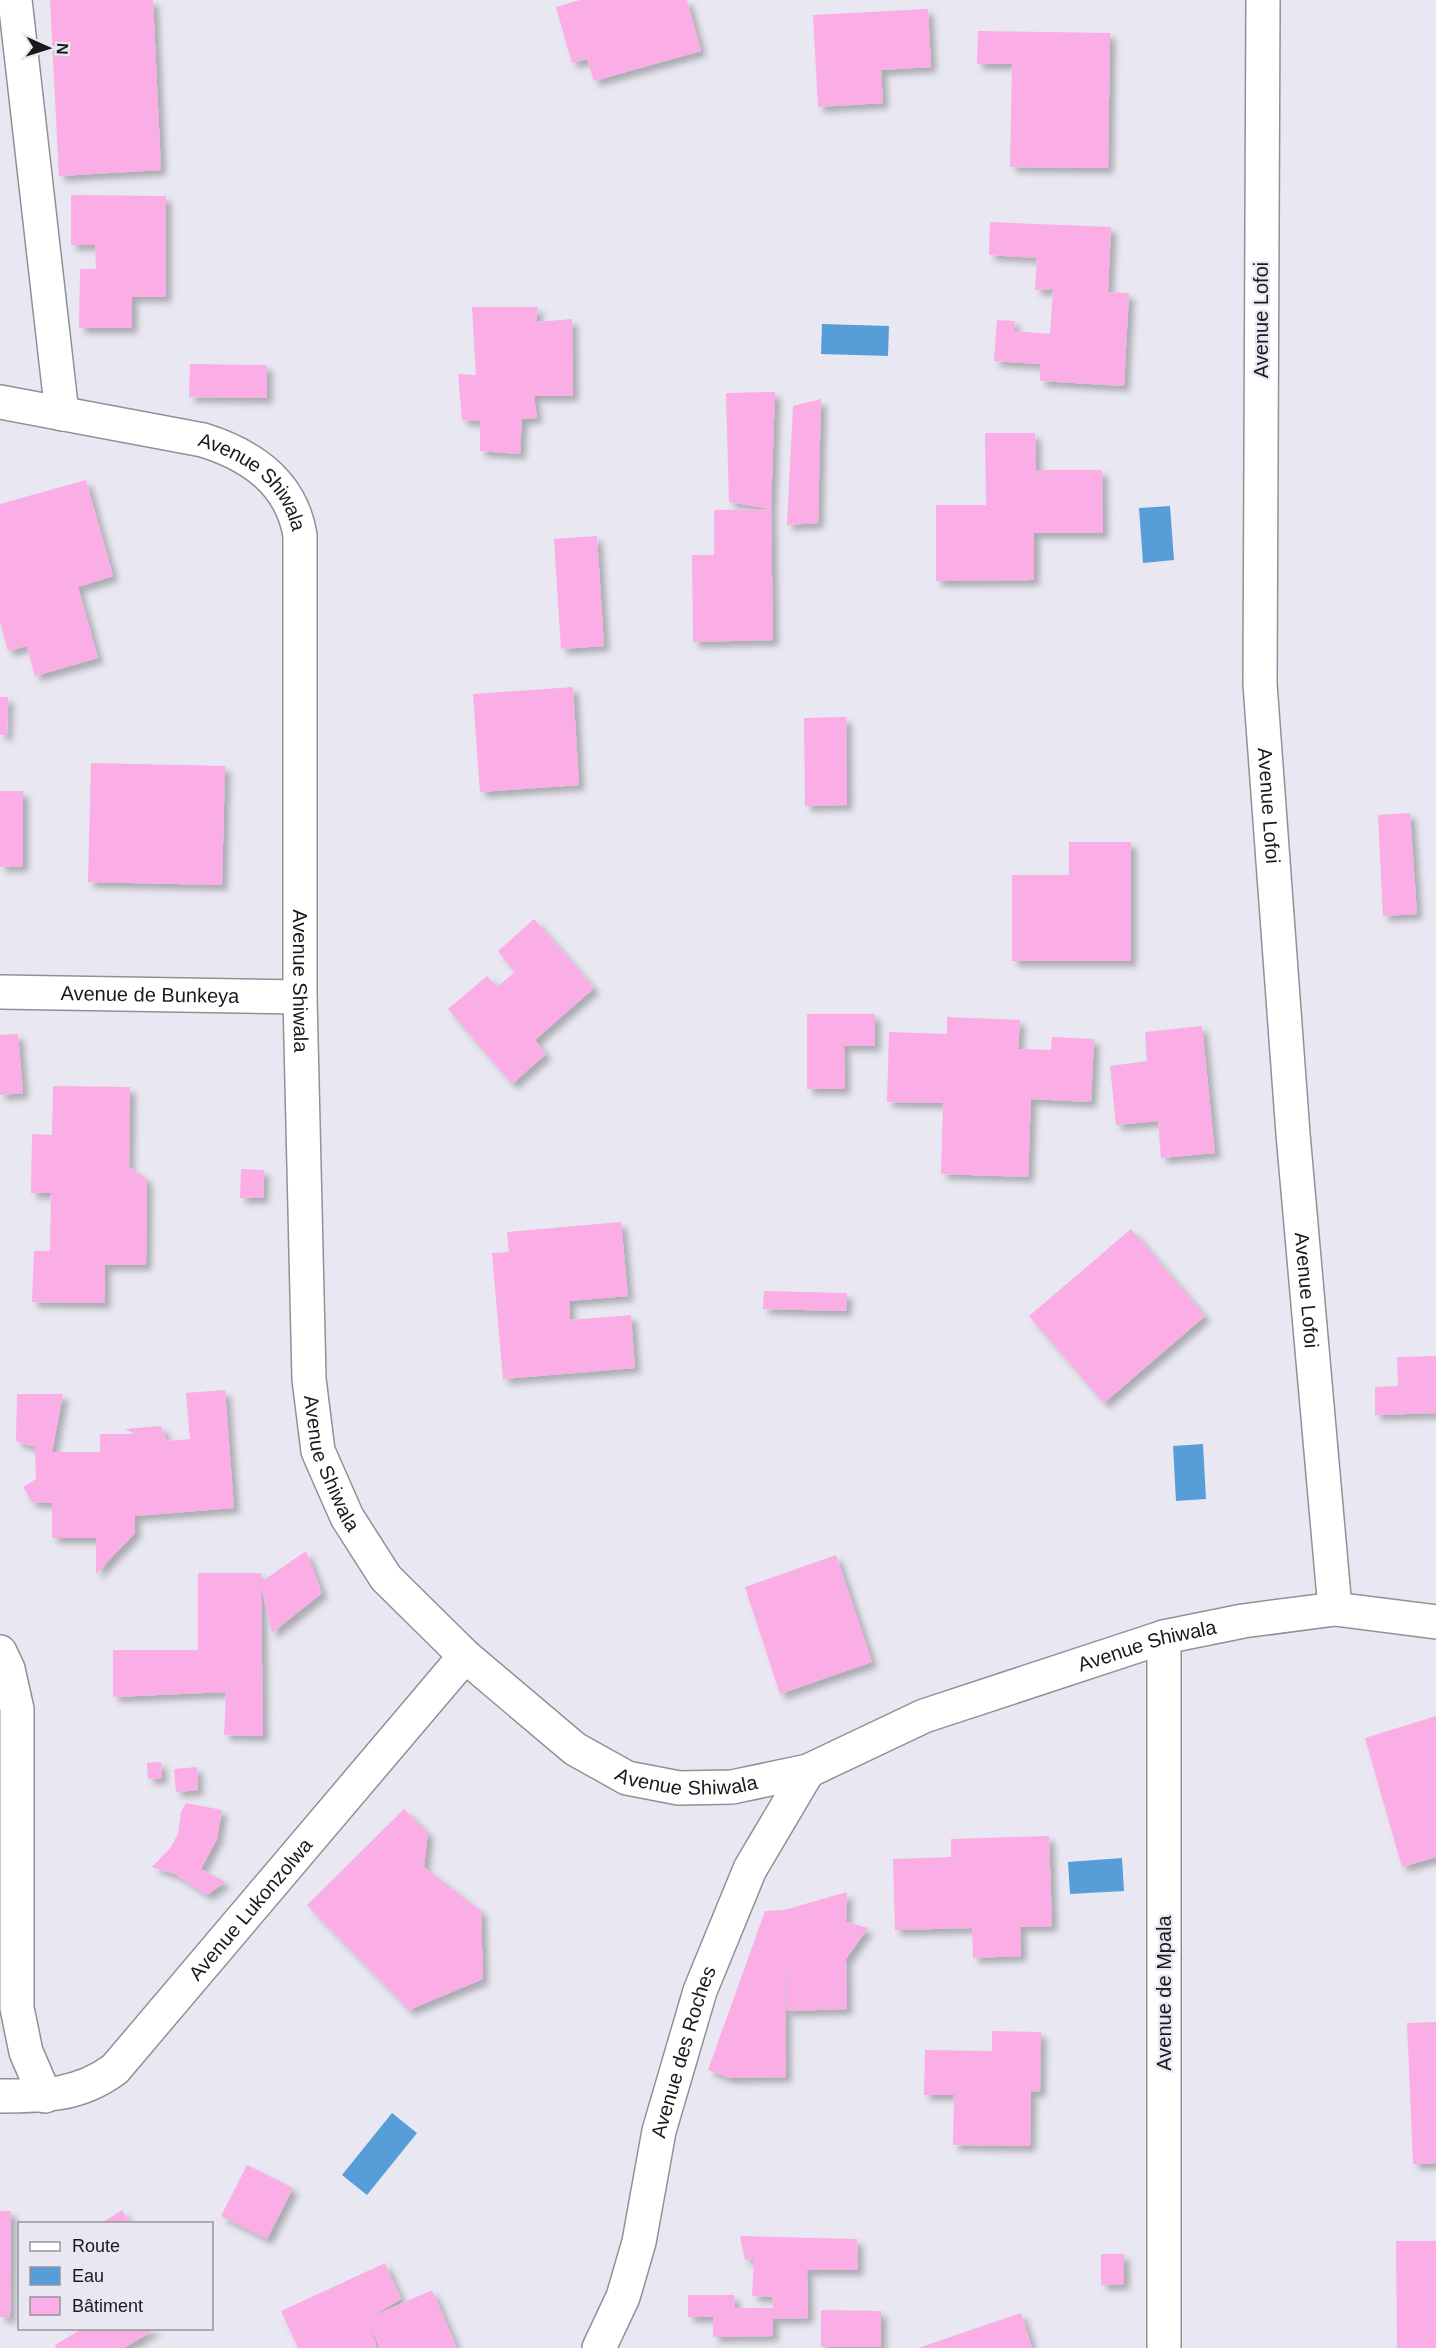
<svg xmlns="http://www.w3.org/2000/svg" width="1436" height="2348" viewBox="0 0 1436 2348" font-family="Helvetica,sans-serif">
<defs>
<filter id="shadow"><feDropShadow dx="5.5" dy="5.5" stdDeviation="3" flood-color="#0004"/></filter>
</defs>
<rect width="100%" height="100%" fill="#e9e8f2"/>
<g fill="#579ed8">
<polygon points="822,324 889,326 888,356 821,354"/>
<polygon points="1170,506 1174,560 1143,563 1139,508"/>
<polygon points="1203,1444 1206,1499 1176,1501 1173,1446"/>
<polygon points="1122,1858 1124,1891 1070,1894 1068,1862"/>
<polygon points="392,2113 417,2133 367,2195 342,2175"/>
</g>
<g fill="#faaee5" filter="url(#shadow)">
<polygon points="50,0 153,0 161,170 59,176"/>
<polygon points="580,0 687,0 701,51 594,81 587,59 572,63 556,7"/>
<polygon points="928,9 931,67 881,70 883,103 818,107 813,15"/>
<polygon points="978,31 1110,33 1108,168 1010,167 1012,64 977,64"/>
<polygon points="71,195 166,196 166,297 132,297 132,328 79,328 80,269 96,269 95,245 71,245"/>
<polygon points="990,222 1111,227 1108,292 1129,293 1124,386 1040,381 1040,364 994,361 997,320 1015,321 1014,331 1050,334 1053,289 1035,290 1037,258 989,255"/>
<polygon points="472,307 538,307 536,322 572,319 573,396 534,396 537,418 522,419 520,454 480,451 480,421 462,420 458,374 476,375"/>
<polygon points="190,364 267,365 267,398 189,397"/>
<polygon points="775,392 771,509 729,502 726,393"/>
<polygon points="821,399 818,523 787,525 793,406"/>
<polygon points="985,433 1035,433 1036,470 1102,470 1103,533 1034,533 1034,580 936,581 936,505 986,505"/>
<polygon points="86,480 113,576 78,587 98,658 35,676 27,646 8,651 0,622 0,504"/>
<polygon points="771,509 773,640 693,642 692,555 714,555 714,510"/>
<polygon points="597,536 604,646 561,649 554,539"/>
<polygon points="573,687 579,785 480,792 473,694"/>
<polygon points="0,697 8,697 7,735 0,735"/>
<polygon points="846,717 847,805 805,806 804,718"/>
<polygon points="91,763 225,766 222,885 88,882"/>
<polygon points="0,791 23,791 23,866 0,867"/>
<polygon points="1410,813 1417,914 1383,916 1378,815"/>
<polygon points="1069,842 1131,842 1131,961 1012,961 1012,875 1069,875"/>
<polygon points="534,919 594,988 535,1040 546,1054 512,1084 448,1009 487,976 497,987 515,972 498,951"/>
<polygon points="807,1014 875,1014 875,1046 844,1046 845,1089 807,1089"/>
<polygon points="947,1017 1020,1020 1018,1049 1051,1050 1052,1037 1094,1039 1091,1102 1031,1099 1028,1177 941,1174 943,1103 887,1102 889,1032 947,1034"/>
<polygon points="1202,1026 1215,1153 1161,1158 1158,1121 1116,1125 1110,1066 1147,1061 1145,1032"/>
<polygon points="18,1034 23,1093 0,1095 0,1035"/>
<polygon points="53,1086 130,1087 129,1167 147,1179 146,1265 105,1265 105,1303 32,1302 34,1251 50,1251 51,1193 31,1193 32,1134 52,1135"/>
<polygon points="241,1169 264,1170 263,1198 240,1198"/>
<polygon points="621,1222 628,1296 569,1301 570,1320 631,1315 635,1368 503,1379 492,1253 509,1252 507,1232"/>
<polygon points="1131,1229 1205,1316 1104,1403 1029,1316"/>
<polygon points="764,1291 847,1293 846,1311 763,1309"/>
<polygon points="1436,1356 1436,1413 1375,1415 1375,1387 1398,1386 1397,1357"/>
<polygon points="225,1390 234,1508 135,1516 135,1533 96,1574 96,1538 52,1538 52,1503 32,1502 23,1487 36,1479 35,1447 16,1441 17,1394 63,1394 52,1452 100,1452 100,1434 135,1434 125,1429 161,1426 167,1441 190,1439 186,1393"/>
<polygon points="306,1551 322,1593 272,1633 261,1586 263,1736 224,1735 226,1692 113,1697 113,1650 198,1650 198,1573 261,1573 261,1582"/>
<polygon points="836,1555 872,1662 780,1694 745,1587"/>
<polygon points="1436,1716 1436,1857 1402,1867 1365,1738"/>
<polygon points="161,1762 162,1778 148,1779 147,1763"/>
<polygon points="197,1767 198,1790 176,1792 174,1769"/>
<polygon points="186,1803 222,1810 217,1839 201,1869 225,1882 207,1895 175,1874 152,1867 171,1847 178,1834 181,1812"/>
<polygon points="404,1809 428,1833 424,1867 481,1911 483,1979 409,2010 307,1905"/>
<polygon points="1049,1836 1052,1926 1020,1927 1021,1956 973,1958 972,1928 895,1930 893,1859 951,1857 951,1839"/>
<polygon points="847,1892 846,1922 868,1928 846,1959 847,2009 787,2011 785,1959 786,2077 729,2078 708,2070 765,1911 784,1910"/>
<polygon points="1436,2022 1436,2163 1413,2164 1407,2023"/>
<polygon points="992,2031 1041,2032 1040,2092 1031,2091 1030,2146 953,2145 954,2095 924,2095 925,2050 992,2051"/>
<polygon points="247,2165 293,2188 267,2239 221,2216"/>
<polygon points="122,2210 130,2224 100,2224"/>
<polygon points="0,2211 11,2211 10,2318 0,2317"/>
<polygon points="740,2236 857,2239 858,2270 807,2270 808,2318 774,2319 773,2308 773,2336 713,2337 713,2317 688,2317 688,2295 734,2295 735,2308 773,2308 772,2297 752,2296 754,2259 745,2260"/>
<polygon points="1396,2241 1436,2241 1436,2348 1397,2348"/>
<polygon points="1101,2254 1124,2254 1124,2284 1101,2285"/>
<polygon points="385,2263 401,2299 369,2318 432,2290 457,2348 380,2348 369,2322 377,2348 298,2348 281,2311"/>
<polygon points="821,2310 881,2311 881,2347 821,2347"/>
<polygon points="1021,2313 1032,2348 918,2348"/>
<polygon points="83,2328 157,2328 124,2348 56,2348 55,2345"/>
</g>
<g fill="none" stroke-linecap="round" stroke-linejoin="round">
<defs>
<g id="minor">
<polyline points="15,0 62,414"/>
<path id="s1" d="M1263 0 1260 684 1293 1134 1335 1609"/>
<path id="s2" d="M0 402 203 440C251 455 291 482 300 535V997L309 1379 318 1451 347 1517 386 1578 465 1656 575 1749 627 1778 679 1788 732 1787 808 1771 924 1716 1164 1637 1243 1621 1335 1609 1436 1622"/>
<path id="s3" d="M0 992 300 997"/>
<polyline points="1164,1637 1164,2348"/>
<polyline points="0,1652 8,1669 17,1709 17,2008 26,2052 45,2096"/>
<path id="s4" d="M0 2096C43 2096 79 2096 115 2069L465 1656"/>
<path id="s5" d="M599 2348 623 2297 639 2242 659 2131 700 1991 750 1869 808 1771"/>
</g>
</defs>
<use href="#minor" stroke="#919099" stroke-width="36"/>
<use href="#minor" stroke="#fff" stroke-width="33"/>
</g>
<g text-anchor="middle" dominant-baseline="central" stroke-width="4.5" stroke-linejoin="round" paint-order="stroke">
<g font-size="20" fill="#1a191d" stroke="#e9e8f2">
<text transform="translate(1261 320) rotate(-90)">Avenue Lofoi</text>
<text stroke="none"><textPath href="#s2" startOffset="274">Avenue Shiwala</textPath></text>
<text stroke="none"><textPath href="#s1" startOffset="806">Avenue Lofoi</textPath></text>
<text stroke="none"><textPath href="#s2" startOffset="796">Avenue Shiwala</textPath></text>
<text stroke="none"><textPath href="#s3" startOffset="150">Avenue de Bunkeya</textPath></text>
<text stroke="none"><textPath href="#s1" startOffset="1292">Avenue Lofoi</textPath></text>
<text stroke="none"><textPath href="#s2" startOffset="1282">Avenue Shiwala</textPath></text>
<text stroke="none"><textPath href="#s2" startOffset="2272">Avenue Shiwala</textPath></text>
<text stroke="none"><textPath href="#s2" startOffset="1786">Avenue Shiwala</textPath></text>
<text stroke="none"><textPath href="#s4" startOffset="330">Avenue Lukonzolwa</textPath></text>
<text transform="translate(1164 1993) rotate(-90)">Avenue de Mpala</text>
<text stroke="none"><textPath href="#s5" startOffset="309">Avenue des Roches</textPath></text>
</g>
</g>
<rect x="18" y="2222" width="195" height="108" fill="#e9e8f2" stroke="#96959d" stroke-width="1.5"/>
<rect x="30" y="2242" width="30" height="9" fill="#ffffff" stroke="#96959d" stroke-width="1.5"/>
<text x="72" y="2252" font-size="18" fill="#1a191d">Route</text>
<rect x="30" y="2267" width="30" height="18" fill="#579ed8" stroke="#96959d" stroke-width="1.5"/>
<text x="72" y="2282" font-size="18" fill="#1a191d">Eau</text>
<rect x="30" y="2297" width="30" height="18" fill="#faaee5" stroke="#96959d" stroke-width="1.5"/>
<text x="72" y="2312" font-size="18" fill="#1a191d">Bâtiment</text>
<g transform="translate(48 48) rotate(93)" stroke="#e9e8f2" stroke-width="4.5" paint-order="stroke">
<path d="M0-4.5L10 22L0 15L-10 22Z" fill="#1a191d"/>
<text y="-9" font-size="16" font-weight="bold" text-anchor="middle" fill="#1a191d">N</text>
</g>
</svg>
